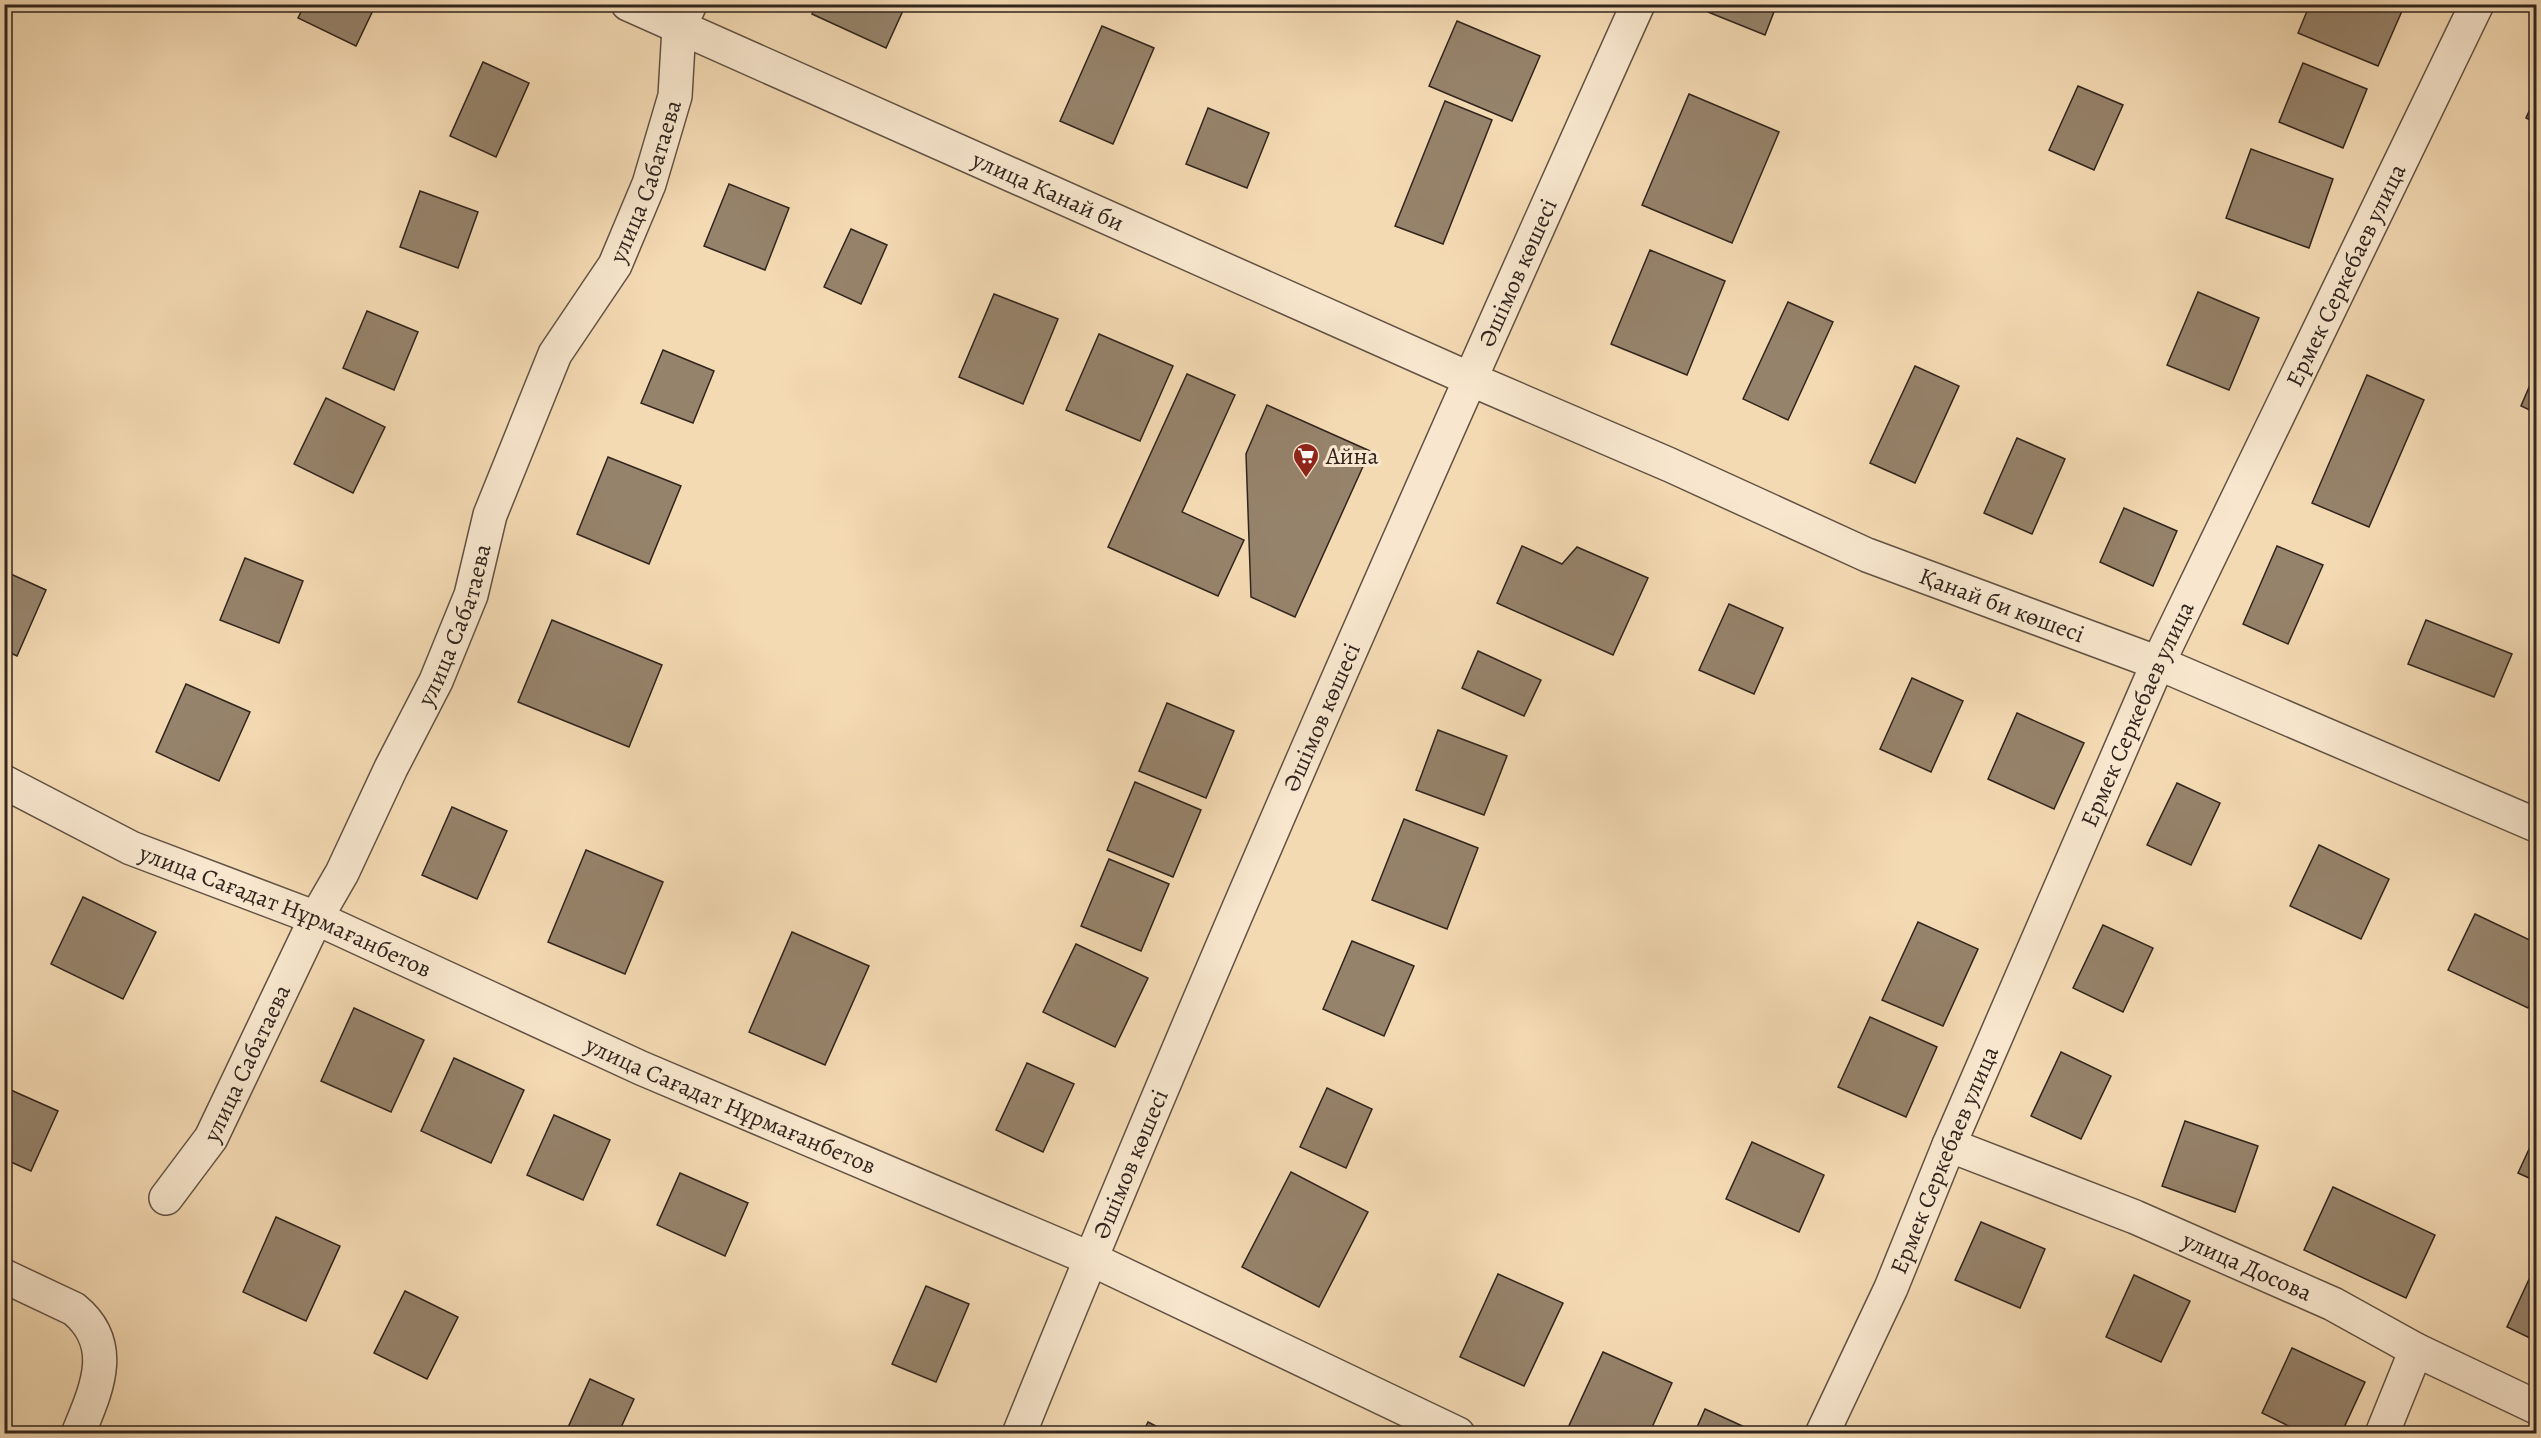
<svg xmlns="http://www.w3.org/2000/svg" width="2541" height="1438" viewBox="0 0 2541 1438" font-family="Alegreya,serif">
<rect width="100%" height="100%" fill="#f4dab3"/>
<filter id="stains"><feTurbulence type="fractalNoise" baseFrequency=".00333" numOctaves="4"/><feColorMatrix values="0 0 0 0 .2 0 0 0 0 .09 0 0 0 0 .02 0 0 0 .5 -.17"/></filter>
<radialGradient id="worn" r=".72"><stop offset=".6" stop-color="#630" stop-opacity="0"/><stop offset="1" stop-color="#630" stop-opacity=".3"/></radialGradient>
<g fill="#96836b" stroke="#31251e" stroke-width="1.5">
<polygon points="305,4 376,4 356,46 298,18"/>
<polygon points="816,4 906,4 886,48 812,14"/>
<polygon points="1711,4 1777,4 1765,35 1708,12"/>
<polygon points="2310,4 2385,4 2402,11 2378,66 2298,33"/>
<polygon points="1457,21 1540,56 1512,121 1429,86"/>
<polygon points="1102,26 1154,48 1113,144 1060,121"/>
<polygon points="483,62 529,83 496,157 450,136"/>
<polygon points="2303,63 2367,89 2343,148 2279,122"/>
<polygon points="2078,86 2123,105 2094,170 2049,150"/>
<polygon points="1689,94 1779,132 1732,243 1642,205"/>
<polygon points="2536,96 2536,123 2526,118"/>
<polygon points="1445,101 1492,120 1443,244 1395,226"/>
<polygon points="1208,108 1269,133 1247,188 1186,164"/>
<polygon points="2251,149 2333,179 2309,248 2226,218"/>
<polygon points="729,184 789,208 765,270 704,246"/>
<polygon points="420,191 478,212 458,268 400,247"/>
<polygon points="851,229 887,245 861,304 824,287"/>
<polygon points="1650,250 1725,281 1687,375 1611,344"/>
<polygon points="2198,292 2259,318 2229,390 2167,365"/>
<polygon points="994,294 1058,319 1023,404 959,377"/>
<polygon points="1788,302 1833,322 1788,420 1743,399"/>
<polygon points="367,311 418,332 394,390 343,368"/>
<polygon points="1099,334 1173,366 1140,441 1066,410"/>
<polygon points="663,350 714,371 693,423 641,403"/>
<polygon points="1915,366 1959,386 1915,483 1870,463"/>
<polygon points="2536,371 2536,413 2521,406"/>
<polygon points="1187,374 1235,395 1182,512 1244,540 1218,596 1108,547"/>
<polygon points="2367,375 2424,400 2369,527 2312,503"/>
<polygon points="326,398 385,427 353,493 294,464"/>
<polygon points="1267,405 1370,451 1295,617 1251,597 1246,454"/>
<polygon points="2017,438 2065,459 2032,534 1984,513"/>
<polygon points="608,457 681,486 649,564 577,534"/>
<polygon points="2124,508 2177,531 2153,586 2100,562"/>
<polygon points="1522,546 1562,564 1577,547 1648,578 1613,655 1497,603"/>
<polygon points="2277,546 2323,565 2288,644 2243,624"/>
<polygon points="245,558 303,581 279,643 220,620"/>
<polygon points="4,571 46,590 17,656 4,650"/>
<polygon points="1729,604 1783,628 1754,694 1699,670"/>
<polygon points="552,620 662,665 629,747 518,702"/>
<polygon points="2426,620 2512,654 2494,697 2408,664"/>
<polygon points="1478,651 1541,680 1524,716 1462,688"/>
<polygon points="1912,678 1963,701 1931,772 1880,749"/>
<polygon points="186,684 250,712 219,781 156,752"/>
<polygon points="1167,703 1234,731 1206,798 1139,771"/>
<polygon points="2017,713 2084,743 2054,809 1988,779"/>
<polygon points="1438,730 1507,756 1484,815 1416,790"/>
<polygon points="1135,782 1201,810 1173,877 1107,850"/>
<polygon points="2177,783 2220,803 2191,865 2147,845"/>
<polygon points="452,807 507,831 477,899 422,875"/>
<polygon points="1404,819 1478,848 1447,929 1372,900"/>
<polygon points="2319,845 2389,879 2361,939 2290,906"/>
<polygon points="586,850 663,882 625,974 548,942"/>
<polygon points="1109,859 1169,884 1141,951 1081,926"/>
<polygon points="83,897 156,932 123,999 51,964"/>
<polygon points="2475,914 2536,943 2536,990 2528,1008 2448,970"/>
<polygon points="1918,922 1978,949 1943,1026 1882,1000"/>
<polygon points="2103,925 2153,948 2123,1012 2073,988"/>
<polygon points="792,932 869,966 825,1065 749,1032"/>
<polygon points="1352,941 1414,966 1384,1036 1323,1009"/>
<polygon points="1076,944 1148,978 1115,1047 1043,1012"/>
<polygon points="354,1008 424,1040 391,1112 321,1081"/>
<polygon points="1870,1017 1937,1047 1906,1117 1838,1087"/>
<polygon points="2061,1052 2111,1076 2081,1139 2031,1116"/>
<polygon points="454,1058 524,1090 491,1163 421,1131"/>
<polygon points="1027,1063 1074,1084 1043,1152 996,1130"/>
<polygon points="4,1087 58,1111 31,1171 4,1159"/>
<polygon points="1327,1088 1372,1109 1346,1168 1300,1147"/>
<polygon points="554,1115 610,1140 583,1200 527,1175"/>
<polygon points="2185,1121 2258,1146 2235,1212 2162,1186"/>
<polygon points="2536,1134 2536,1181 2518,1173"/>
<polygon points="1752,1142 1824,1175 1799,1232 1726,1199"/>
<polygon points="1291,1172 1368,1212 1319,1307 1242,1267"/>
<polygon points="680,1173 748,1203 725,1256 657,1225"/>
<polygon points="2333,1187 2435,1235 2406,1298 2304,1250"/>
<polygon points="276,1217 340,1246 306,1321 243,1292"/>
<polygon points="1981,1222 2045,1249 2020,1308 1955,1280"/>
<polygon points="1498,1274 1563,1303 1524,1386 1460,1357"/>
<polygon points="2134,1275 2190,1301 2161,1362 2106,1337"/>
<polygon points="2531,1275 2536,1278 2536,1341 2507,1327"/>
<polygon points="926,1286 969,1304 936,1382 892,1364"/>
<polygon points="405,1291 458,1317 427,1379 374,1353"/>
<polygon points="2292,1348 2365,1382 2341,1434 2305,1434 2262,1413"/>
<polygon points="1603,1352 1672,1383 1649,1434 1575,1434 1567,1430"/>
<polygon points="590,1379 634,1399 618,1434 565,1434"/>
<polygon points="1705,1409 1760,1434 1694,1434"/>
<polygon points="1148,1422 1171,1434 1142,1434"/>
</g>
<g fill="none" stroke-linecap="round" stroke-linejoin="round">
<defs>
<g id="minor">
<path id="s1" d="M628 4 1470 379 1670 465 1867 555 2158 663 2536 825"/>
<path id="s2" d="M4 782 131 848 316 918 641 1068 1089 1258 1458 1434"/>
<path id="s3" d="M1949 1145 2135 1217 2333 1304 2416 1350 2536 1407"/>
<path id="s4" d="M166 1198 211 1138 316 918 342 873 391 768 436 681 471 595 490 515 555 354 615 265 649 184 675 96 679 28 690 4"/>
<path d="M4 1276 74 1309C118 1345 96 1390 78 1434"/>
<path id="s5" d="M1019 1434C1214 953 1425 478 1638 4"/>
<path id="s6" d="M1822 1434 1891 1288 1949 1145 2158 663 2477 4"/>
<polyline points="2382,1434 2416,1350"/>
</g>
</defs>
<use href="#minor" stroke="#625243" stroke-width="36"/>
<use href="#minor" stroke="#f8e7ce" stroke-width="33"/>
</g>
<defs>
<symbol id="supermarket-pin" viewBox="-11 -11 22 30"><path d="M0 17L-7.5 6A9.5 9.5 0 1 1 7.5 6Z" fill="#8f2418" stroke="#f8e7ce"/><path d="M-6-5.5h2.5l.6 2H6L4.5 2H-2.5L-4.4-4H-6ZM-1.5 3.2a1.3 1.3 0 1 0 .1 0ZM3 3.2a1.3 1.3 0 1 0 .1 0Z" fill="#fff"/></symbol>
</defs>
<g fill-rule="evenodd">
<use href="#supermarket-pin" x="1291" y="441" width="30" height="40"/>
</g>
<g text-anchor="middle" dominant-baseline="central" stroke-width="6" stroke-linejoin="round" paint-order="stroke">
<g font-size="24" fill="#31251e" stroke="#f8e7ce">
<text stroke="none"><textPath href="#s4" startOffset="1130">улица Сабатаева</textPath></text>
<text stroke="none"><textPath href="#s1" startOffset="460">улица Канай би</textPath></text>
<text stroke="none"><textPath href="#s5" startOffset="1264">Әшімов көшесі</textPath></text>
<text stroke="none"><textPath href="#s6" startOffset="1272">Ермек Серкебаев улица</textPath></text>
<text stroke="none"><textPath href="#s1" startOffset="1500">Қанай би көшесі</textPath></text>
<text stroke="none"><textPath href="#s4" startOffset="644">улица Сабатаева</textPath></text>
<text stroke="none"><textPath href="#s6" startOffset="786">Ермек Серкебаев улица</textPath></text>
<text stroke="none"><textPath href="#s5" startOffset="778">Әшімов көшесі</textPath></text>
<text stroke="none"><textPath href="#s2" startOffset="310">улица Сағадат Нұрмағанбетов</textPath></text>
<text stroke="none"><textPath href="#s4" startOffset="158">улица Сабатаева</textPath></text>
<text stroke="none"><textPath href="#s2" startOffset="796">улица Сағадат Нұрмағанбетов</textPath></text>
<text stroke="none"><textPath href="#s6" startOffset="300">Ермек Серкебаев улица</textPath></text>
<text stroke="none"><textPath href="#s5" startOffset="292">Әшімов көшесі</textPath></text>
<text stroke="none"><textPath href="#s3" startOffset="322">улица Досова</textPath></text>
</g>
<g font-size="24" fill="#31251e" stroke="#f8e7ce" text-anchor="start">
<text x="1326" y="456">Айна</text>
</g>
</g>
<rect width="2541" height="1438" fill="none" stroke="#f4dab3" stroke-width="24"/>
<rect x="6" y="6" width="2529" height="1426" fill="none" stroke="#31251e" stroke-width="3"/>
<rect x="12" y="12" width="2517" height="1414" fill="none" stroke="#31251e" stroke-width="1.5"/>
<rect width="100%" height="100%" filter="url(#stains)"/>
<rect width="100%" height="100%" fill="url(#worn)"/>
</svg>
